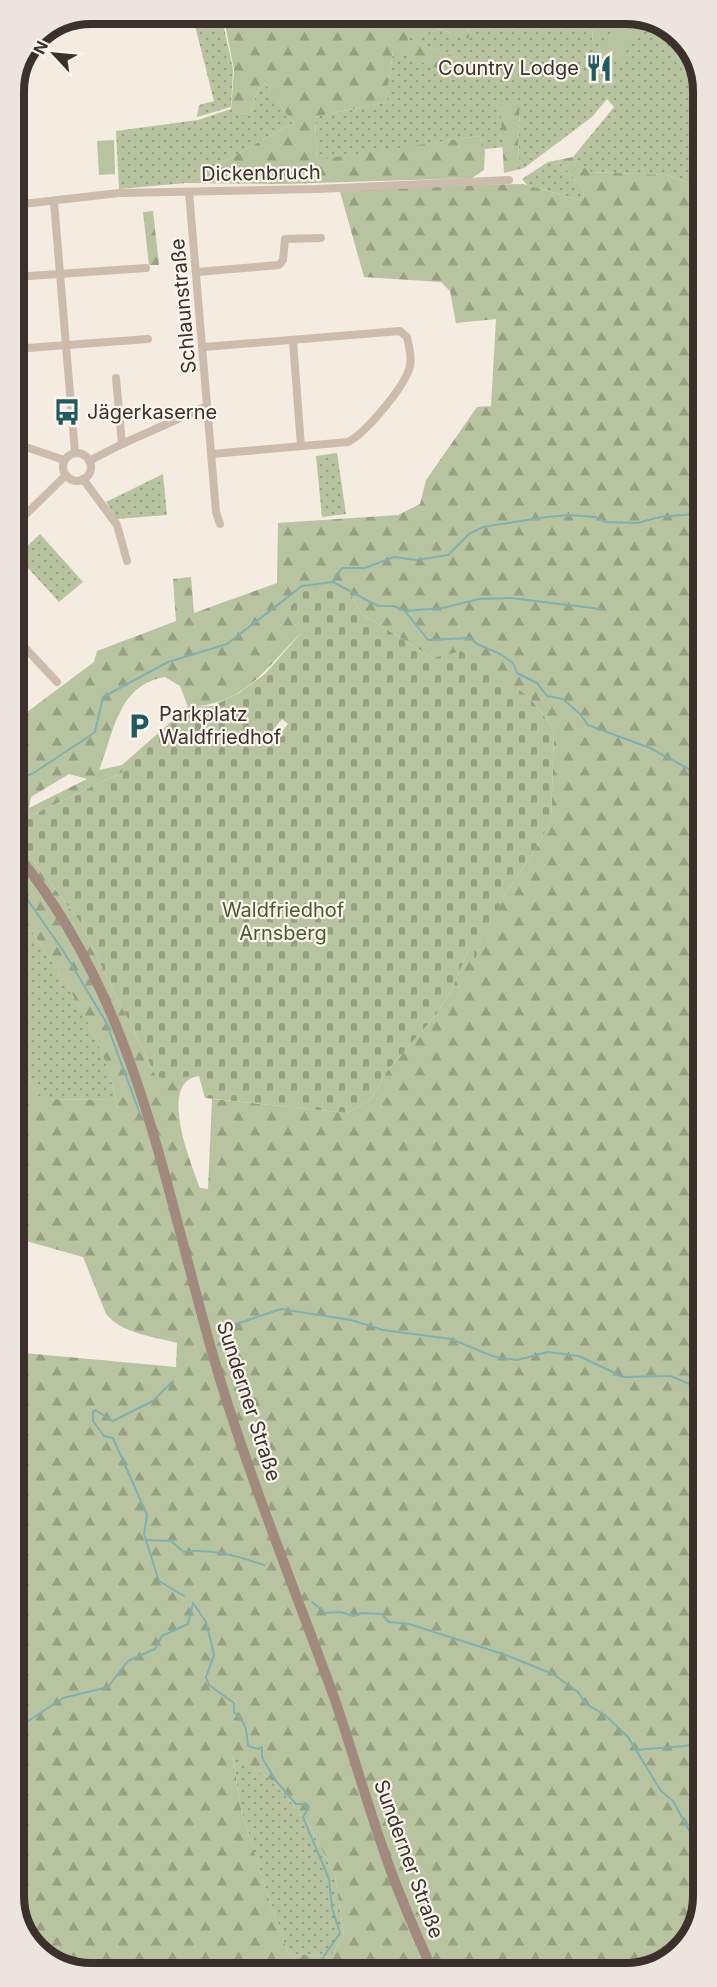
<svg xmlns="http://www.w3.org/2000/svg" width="717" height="1987" viewBox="0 0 717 1987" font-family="Inter,sans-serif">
<defs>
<pattern id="grass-dots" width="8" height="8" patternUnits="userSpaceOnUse" patternTransform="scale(1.5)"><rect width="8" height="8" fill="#b8c4a0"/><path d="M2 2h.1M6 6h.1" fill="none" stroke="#97a083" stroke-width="1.8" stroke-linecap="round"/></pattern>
<pattern id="forest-firs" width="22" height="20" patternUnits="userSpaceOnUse" patternTransform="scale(1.5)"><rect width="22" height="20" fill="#b8c4a0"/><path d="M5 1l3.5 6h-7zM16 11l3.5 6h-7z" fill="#97a083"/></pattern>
<pattern id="cemetery-stones" width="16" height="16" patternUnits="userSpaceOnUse" patternTransform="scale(1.5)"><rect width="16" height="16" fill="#b8c4a0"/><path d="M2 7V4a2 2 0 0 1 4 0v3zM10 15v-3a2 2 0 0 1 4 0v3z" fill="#97a083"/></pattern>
</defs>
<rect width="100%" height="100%" fill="#f4ebe1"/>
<g fill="url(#grass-dots)">
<polygon points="192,14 221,14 233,69 231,107 197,117 199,105 214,101"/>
<polygon points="468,14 594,14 592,43 615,14 632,14 673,30 701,71 701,187 667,175 590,172 573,157 614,107 607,99 592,117 524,168 518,157 520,104 501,101 504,147 485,149 479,136 317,161 315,117 386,102 393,51 464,60 406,39 440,29 469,39"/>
<polygon points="265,83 293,123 186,183 119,189 116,131 198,120 231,109 237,114 250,113 257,93"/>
<polygon points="558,160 584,190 583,201 527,185 522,179 548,162"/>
<polygon points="337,453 346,514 322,517 316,456"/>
<polygon points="163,474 167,515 117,519 106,502"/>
<polygon points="40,534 83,582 59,602 17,556"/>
<path d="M32 931C67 985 103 1035 116 1100L39 1099 15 1041V934Z"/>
<polygon points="233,1754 276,1783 309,1825 335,1875 344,1936 332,1954 289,1955 269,1900 240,1806"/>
</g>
<g fill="url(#forest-firs)" fill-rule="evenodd">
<polygon points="223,14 468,14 469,39 440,29 407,39 464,60 465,79 393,51 386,102 315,117 317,160 479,136 485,149 484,170 472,178 285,184 186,183 293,123 265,83 257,93 250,113 237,114 231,109 234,70"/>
<polygon points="594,14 615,14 592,44"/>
<polygon points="500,100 520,103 518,157 524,168 504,173"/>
<path d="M573 157 590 172 667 175 701 187 703 1896 687 1943 646 1971 340 1972 338 1965 294 1972 85 1973 40 1955 16 1916 15 1306 24 1353 176 1367 177 1343C152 1336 123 1334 106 1314L83 1257 15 1238V1041L39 1099 116 1100C103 1036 67 985 32 931L15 934V837L79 920 156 1076H199C157 1081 191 1164 200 1188L208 1189 212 1099 347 1113 371 1099 387 1071 435 1016 451 991 468 951 474 950V959L506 893 536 849 551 820 554 729 529 697 433 658 363 615 351 595C335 608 315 619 300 634 263 671 245 704 188 707L180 686 165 677C117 685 114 734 99 770L122 765 123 772 28 817 15 832V721L94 662 97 651 176 621 173 579 191 577 194 613 277 583 278 523 398 515 420 504 426 480 477 407 491 406 496 319 456 323 450 291 441 282 364 277 339 188 523 184 583 201 584 190 558 160ZM69 774 87 779 29 808 31 797ZM233 1755 276 1783 309 1825 335 1875 344 1936 332 1954 289 1955 269 1900 240 1806Z"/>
<polygon points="153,211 159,265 149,265 143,212"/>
</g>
<path fill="url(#cemetery-stones)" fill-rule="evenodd" d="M309 585 347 592 351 595 363 615 433 658 461 651 529 697 554 729 551 820 536 849 506 893 474 961V951H468L451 991 435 1016 387 1071 371 1099 347 1113 205 1098 199 1076 163 1078 156 1076 79 920 15 837V832L28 817 123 772 122 765 188 707 212 706 239 693 265 674 301 633 287 611ZM282 719 288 724 270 746 264 741Z"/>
<g fill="#b8c4a0">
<polygon points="622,18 638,29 621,62 618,63 602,55 601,51 617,20"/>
<polygon points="114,140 115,174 99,175 97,141"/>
</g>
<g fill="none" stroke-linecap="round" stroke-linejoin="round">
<g stroke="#7fb0b2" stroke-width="2">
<polyline points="333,582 342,568 365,568 394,557 416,560 448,555 469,534 483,527 547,517 569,515 595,517 606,522 637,523 660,517 694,514 701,518"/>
<polyline points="405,611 443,608 479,599 511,598 601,609"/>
<polyline points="92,734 95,732 103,697 168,662 227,644 302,586 333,582 378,606 394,606 405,611 428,640 470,638 477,644 500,654 513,663 517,673 537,683 547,696 563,699 580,714 588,725 650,748 687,768 702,780"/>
<polyline points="15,772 25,776 32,774 91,735"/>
<polyline points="15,882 62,949 106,1022 140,1114"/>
<polyline points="218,1345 236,1324 281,1309 351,1320 383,1330 451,1339 495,1357 517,1360 548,1352 579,1356 623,1377 671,1376 703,1390"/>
<polyline points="173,1381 153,1401 113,1421 95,1410 93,1412 93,1421 104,1436 113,1438 147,1515 144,1534 159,1581 184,1596"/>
<path d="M146 1540 171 1541 184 1552C213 1548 237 1556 264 1565"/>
<polyline points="312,1602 325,1613 341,1612 353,1616 362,1613 382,1614 389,1622 409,1624 506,1655 553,1674 578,1692 586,1704 605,1715 628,1737 661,1791 673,1801 703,1856"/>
<path d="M193 1603 206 1622 214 1655 206 1677 209 1685 234 1703V1712C246 1721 247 1732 248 1746L258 1749 262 1747V1757L275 1780 296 1804H307L309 1807 303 1817 329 1879 332 1908 340 1933 320 1962 329 1972"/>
<polyline points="16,1729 63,1698 108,1687 128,1661 155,1649 162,1636 188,1624 193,1603"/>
<polyline points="635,1750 685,1746 703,1742"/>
</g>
<g stroke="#cdbbac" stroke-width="8">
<polyline points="189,192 216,512 220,524"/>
<polyline points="54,202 75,453"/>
<polyline points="14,205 119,193 317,189 509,180"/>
<polyline points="197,272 279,265 283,260 285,239 321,238"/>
<polyline points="14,277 146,268"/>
<polyline points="293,341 301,446"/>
<path d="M204 347 400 331 407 337C409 346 412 357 410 366 406 385 366 433 348 442L212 454"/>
<polyline points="14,349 148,339"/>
<polyline points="116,378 122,444"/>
<polyline points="14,443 64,460"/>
<circle cx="77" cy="467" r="14"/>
<polyline points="89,461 122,444 207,406"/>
<polyline points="83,479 117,525 127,561"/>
<polyline points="14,526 66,475"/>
<polyline points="14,636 57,682"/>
</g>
<path stroke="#a18a7d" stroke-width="10" d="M15 852C141 1005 164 1192 219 1376 252 1485 296 1592 335 1700 353 1753 368 1807 387 1860 400 1898 417 1935 433 1972"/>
</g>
<defs>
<symbol id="restaurant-bare" viewBox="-9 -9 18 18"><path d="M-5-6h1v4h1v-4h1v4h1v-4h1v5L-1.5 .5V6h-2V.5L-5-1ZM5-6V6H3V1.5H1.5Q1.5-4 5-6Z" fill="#1f5a5e" stroke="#fbf5ee" stroke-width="2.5" paint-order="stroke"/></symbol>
<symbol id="bus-bare" viewBox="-9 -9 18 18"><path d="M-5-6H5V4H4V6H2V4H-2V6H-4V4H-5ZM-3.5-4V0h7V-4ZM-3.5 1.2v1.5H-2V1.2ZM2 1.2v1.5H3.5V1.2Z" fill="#1f5a5e" stroke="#fbf5ee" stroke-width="2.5" paint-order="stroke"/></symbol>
<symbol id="parking-bare" viewBox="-9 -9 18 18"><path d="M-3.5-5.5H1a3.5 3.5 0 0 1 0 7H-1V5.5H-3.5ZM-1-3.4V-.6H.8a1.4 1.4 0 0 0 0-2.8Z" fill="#1f5a5e" stroke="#fbf5ee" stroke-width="2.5" paint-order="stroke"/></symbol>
</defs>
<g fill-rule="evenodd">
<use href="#restaurant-bare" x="580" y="49" width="38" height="38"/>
<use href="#bus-bare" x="48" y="393" width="38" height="38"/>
<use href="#parking-bare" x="120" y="707" width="38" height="38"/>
</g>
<g text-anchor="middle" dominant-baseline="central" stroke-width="4.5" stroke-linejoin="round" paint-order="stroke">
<g font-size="20" fill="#3b302b" stroke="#fbf5ee" text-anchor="start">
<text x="579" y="68" text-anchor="end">Country Lodge</text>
<text x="87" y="412">Jägerkaserne</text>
<text x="159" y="714">Parkplatz<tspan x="159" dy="23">Waldfriedhof</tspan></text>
</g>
<g font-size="20" fill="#3b302b" stroke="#fbf5ee">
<text transform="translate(261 173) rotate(-1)">Dickenbruch</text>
<text transform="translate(183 306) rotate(-95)">Schlaunstraße</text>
<text transform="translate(249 1401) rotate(72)">Sunderner Straße</text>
<text transform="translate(409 1859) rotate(70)">Sunderner Straße</text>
</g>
<g font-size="20" fill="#4a5a2e" stroke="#fbf5ee">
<text x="283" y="910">Waldfriedhof<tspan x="283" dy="23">Arnsberg</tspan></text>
</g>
</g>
<path d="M0 0H717V1987H0ZM91 24H626A67 67 0 0 1 693 91V1896A67 67 0 0 1 626 1963H91A67 67 0 0 1 24 1896V91A67 67 0 0 1 91 24Z" fill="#ece5de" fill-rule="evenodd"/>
<path fill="none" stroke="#3b302b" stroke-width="8" d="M91 24H626A67 67 0 0 1 693 91V1896A67 67 0 0 1 626 1963H91A67 67 0 0 1 24 1896V91A67 67 0 0 1 91 24Z"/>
<g transform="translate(54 54) rotate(296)" stroke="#fbf5ee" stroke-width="4.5" paint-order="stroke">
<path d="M0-4.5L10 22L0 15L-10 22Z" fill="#3b302b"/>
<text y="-9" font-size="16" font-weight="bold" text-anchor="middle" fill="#3b302b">N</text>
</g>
</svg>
